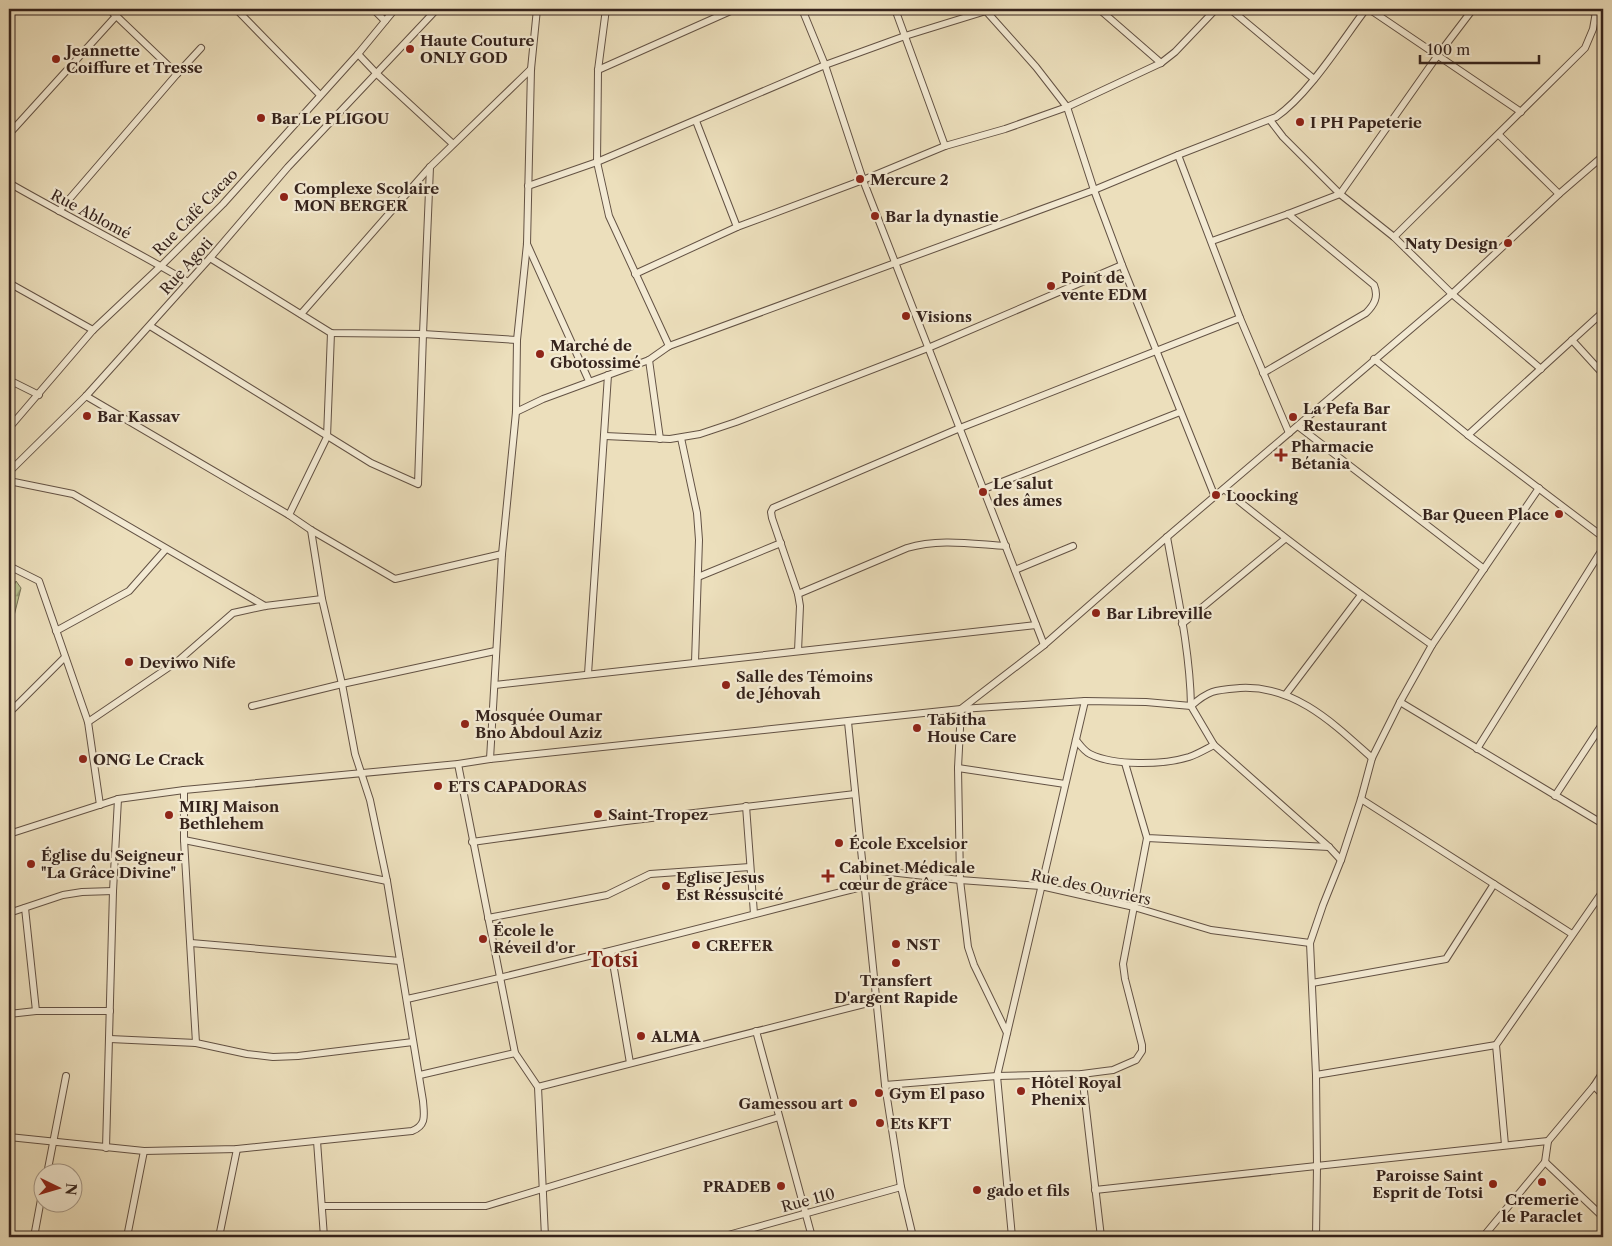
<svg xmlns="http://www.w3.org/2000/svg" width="1612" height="1246" viewBox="0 0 1612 1246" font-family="'Libre Caslon Text',serif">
<defs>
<pattern id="forest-firs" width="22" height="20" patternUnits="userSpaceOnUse" patternTransform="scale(1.25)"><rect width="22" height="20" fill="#bac18e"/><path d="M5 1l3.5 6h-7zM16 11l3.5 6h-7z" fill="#989c73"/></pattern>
</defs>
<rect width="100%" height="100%" fill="#ecdfbc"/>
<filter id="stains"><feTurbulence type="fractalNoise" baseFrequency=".004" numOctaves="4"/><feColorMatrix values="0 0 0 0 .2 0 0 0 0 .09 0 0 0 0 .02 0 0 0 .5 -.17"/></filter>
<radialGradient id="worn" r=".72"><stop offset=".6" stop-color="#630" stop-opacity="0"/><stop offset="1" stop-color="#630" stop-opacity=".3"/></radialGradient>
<polygon fill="url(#forest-firs)" stroke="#787255" points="16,581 21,588 14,616 9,624 9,596"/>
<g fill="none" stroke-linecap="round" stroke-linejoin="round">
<defs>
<g id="minor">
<polyline points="109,9 177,74"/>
<polyline points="236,9 320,95"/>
<polyline points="373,9 385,21"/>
<polyline points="606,9 598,70 597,162 609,216 669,346"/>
<polyline points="802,9 825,65 863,180 1044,645"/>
<polyline points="895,9 945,146"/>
<polyline points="1099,9 1161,63"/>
<polyline points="1230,9 1314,79"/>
<polyline points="1369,9 1521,112"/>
<polyline points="986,11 1036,67 1067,107 1094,190 1122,265 1215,497"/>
<polyline points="358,54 377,74 453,144"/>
<polyline points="598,70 735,9"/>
<polyline points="1270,120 1283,137 1340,194 1394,237 1452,294 1541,369"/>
<polyline points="696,121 737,227"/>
<polyline points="9,134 117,15"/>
<polyline points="1499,135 1559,194"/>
<polyline points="1178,155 1240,318 1289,433"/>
<path d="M9 183C68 217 129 247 188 282"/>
<polyline points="528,186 597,162 825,65 905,36 986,11 990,9"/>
<polyline points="59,211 177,74 201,48"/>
<polyline points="1394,237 1585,48 1593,29 1596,12"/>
<polyline points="1212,241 1288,214 1340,194 1438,55 1473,9"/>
<polyline points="527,244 589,381"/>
<polyline points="210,258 331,333 423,334 517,340"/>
<polyline points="635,274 737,227 863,180 945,146 1005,129 1067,107 1161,63 1175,52 1216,9"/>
<polyline points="9,283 93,330"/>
<polyline points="301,314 430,167 531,69"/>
<polyline points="150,326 371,463 418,484 423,334 430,167"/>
<polyline points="1572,340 1603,374"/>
<polyline points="1374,359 1468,435 1603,537"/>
<polyline points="649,360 660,439"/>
<path d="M1263 373 1366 313C1374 305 1379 297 1374 285L1288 214"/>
<polyline points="9,380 39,395"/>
<polyline points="86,396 289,515 311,530 395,579 502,554"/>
<path d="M516 412 543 399 649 360 669 346 1094 190 1178 155 1276 117C1309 94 1341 42 1366 9"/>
<polyline points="1298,426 1484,569"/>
<polyline points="9,428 93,330 162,265 223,204 358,54 395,9"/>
<polyline points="1468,435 1603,312"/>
<polyline points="605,436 670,439 700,434 736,422 928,348 1122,265"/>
<polyline points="681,438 697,513 699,540 695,662"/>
<polyline points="9,472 86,396 210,258 288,167 437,9"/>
<polyline points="9,481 73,494 265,606"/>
<polyline points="984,489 1180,412"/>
<path d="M1224 489C1291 544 1361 595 1432 645"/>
<polyline points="289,515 327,437 331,333"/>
<polyline points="9,566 39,581 88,722 100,805"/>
<polyline points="1015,570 1073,546"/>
<polyline points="698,577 781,543"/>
<path d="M798 594 907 548C939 538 973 544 1006 546"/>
<polyline points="1182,624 1285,539"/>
<polyline points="56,631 129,591 166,549"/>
<polyline points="798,651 800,606 798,594 772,518 771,512 773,508 960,428 1240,318"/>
<polyline points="588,674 608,375"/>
<polyline points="495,685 1036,625"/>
<polyline points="1286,694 1361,595"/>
<polyline points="1400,702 1603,824"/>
<polyline points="252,706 342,684 495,651"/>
<polyline points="9,713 65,657"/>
<polyline points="88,722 178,661 233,613 265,606 322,599"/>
<polyline points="848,722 885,1085 901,1187 913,1237"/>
<path d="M1076 740C1080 745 1084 751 1090 754 1114 766 1163 765 1189 757 1198 754 1206 749 1214 745"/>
<polyline points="1477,749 1603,548"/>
<polyline points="490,759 502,554 516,412 517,340 527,244 531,69 537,9"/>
<polyline points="1125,763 1147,838 1329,847"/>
<polyline points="458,764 515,1053 538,1087 545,1237"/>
<polyline points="958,768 1065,784"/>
<polyline points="184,790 184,840 196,1043"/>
<polyline points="1555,796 1603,723"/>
<polyline points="1361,799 1572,934"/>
<polyline points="746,806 754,914"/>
<path d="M9 834 118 799 184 790 458 764 490 759 961 709 1085 701 1146 702 1191 706C1190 650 1177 593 1167 537"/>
<polyline points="184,840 387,881"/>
<polyline points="472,842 626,821 855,794"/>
<path d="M1341 860 1329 847 1214 745 1191 706C1209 690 1215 690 1240 688 1295 685 1334 724 1372 758"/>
<polyline points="863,869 960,880 1041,886 1134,907 1211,930 1310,943"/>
<polyline points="25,908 36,1011"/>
<polyline points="9,913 63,895 82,892 113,891"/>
<polyline points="488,918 607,895 650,874 750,867"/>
<polyline points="191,943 400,961"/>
<polyline points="611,951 630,1063"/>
<polyline points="1312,983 1446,959 1494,884"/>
<path d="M407 999C560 965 712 925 865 886"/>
<polyline points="9,1014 36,1011 110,1011"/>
<polyline points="756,1031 812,1237"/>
<polyline points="1007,1033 974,965 968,947 960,880 958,768 961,709 1044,645 1167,537 1452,294 1559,194 1603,156"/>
<polyline points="110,1039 196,1043 247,1054 273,1057 298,1056 413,1042"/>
<polyline points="1082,1074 1101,1237"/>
<polyline points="420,1075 515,1053"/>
<polyline points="1316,1075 1496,1045"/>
<polyline points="885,1085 997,1076 1082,1074 1105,1071 1113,1070 1136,1060 1142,1051 1142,1045 1125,979 1123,964 1147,838"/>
<polyline points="1594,1086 1603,1095"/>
<polyline points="538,1087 876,1001"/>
<path d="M9 1137 144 1151 237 1149 412 1131C427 1125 424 1115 423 1101L387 881 370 800 355 754 342 684 322 599 311 530"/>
<polyline points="317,1141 324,1237"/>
<polyline points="1505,1145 1496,1045 1603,891"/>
<polyline points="106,1148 113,891 118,799"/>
<polyline points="1545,1162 1603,1217"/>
<polyline points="47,1174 66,1076"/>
<polyline points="1095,1190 1548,1141"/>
<polyline points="322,1206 486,1206 779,1117"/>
<polyline points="34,1237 42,1194"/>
<polyline points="127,1237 144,1151"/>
<polyline points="219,1237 237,1149"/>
<polyline points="721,1237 901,1187"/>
<polyline points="1012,1237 997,1076 1085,701"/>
<polyline points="1316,1237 1317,1166 1316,1075 1310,943 1323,905 1341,860 1361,799 1372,758 1400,702 1432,645 1539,488"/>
<polyline points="1483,1237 1545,1162 1548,1141 1594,1086 1603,1072"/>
</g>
<polyline id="tertiary" points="1587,9 1603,15"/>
</defs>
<use href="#minor" stroke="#635244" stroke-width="8"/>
<use href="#tertiary" stroke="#635244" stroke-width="9"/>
<use href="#minor" stroke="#f3ead3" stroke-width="6"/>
<use href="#tertiary" stroke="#f3ead3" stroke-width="8"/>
</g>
<g fill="#8f2418" stroke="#f3ead3" stroke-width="2">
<circle cx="410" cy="49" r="5"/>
<circle cx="56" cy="59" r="5"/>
<circle cx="261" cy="118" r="5"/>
<circle cx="1300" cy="122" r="5"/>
<circle cx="860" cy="179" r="5"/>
<circle cx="284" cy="197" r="5"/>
<circle cx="875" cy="216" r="5"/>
<circle cx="1508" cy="243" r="5"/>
<circle cx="1051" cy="286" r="5"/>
<circle cx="906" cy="316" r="5"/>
<circle cx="540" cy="354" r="5"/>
<circle cx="87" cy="416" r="5"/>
<circle cx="1293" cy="417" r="5"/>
<path d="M1278.5 447.5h5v5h5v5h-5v5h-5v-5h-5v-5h5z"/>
<circle cx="983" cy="492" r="5"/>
<circle cx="1216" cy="495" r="5"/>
<circle cx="1559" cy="514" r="5"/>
<circle cx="1096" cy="613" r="5"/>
<circle cx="129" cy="662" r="5"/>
<circle cx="726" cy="685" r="5"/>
<circle cx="465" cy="724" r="5"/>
<circle cx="917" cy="728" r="5"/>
<circle cx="83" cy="759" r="5"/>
<circle cx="438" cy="786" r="5"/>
<circle cx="598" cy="814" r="5"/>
<circle cx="169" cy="815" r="5"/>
<circle cx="839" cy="843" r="5"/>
<circle cx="31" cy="864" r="5"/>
<path d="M825.5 868.5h5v5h5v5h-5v5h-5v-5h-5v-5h5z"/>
<circle cx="666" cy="886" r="5"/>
<circle cx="483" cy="939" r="5"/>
<circle cx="896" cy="944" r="5"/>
<circle cx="696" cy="945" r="5"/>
<circle cx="896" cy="963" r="5"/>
<circle cx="641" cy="1036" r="5"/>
<circle cx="1021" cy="1091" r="5"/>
<circle cx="879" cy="1093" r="5"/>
<circle cx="853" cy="1103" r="5"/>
<circle cx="880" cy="1123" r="5"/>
<circle cx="1542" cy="1182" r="5"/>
<circle cx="1493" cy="1184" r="5"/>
<circle cx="781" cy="1186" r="5"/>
<circle cx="977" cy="1190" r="5"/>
</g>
<g text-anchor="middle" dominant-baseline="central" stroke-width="4.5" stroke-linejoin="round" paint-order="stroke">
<g font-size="15" font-weight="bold" fill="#35231c" stroke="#f3ead3" text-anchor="start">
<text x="420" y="40">Haute Couture<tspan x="420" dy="17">ONLY GOD</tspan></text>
<text x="66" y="50">Jeannette<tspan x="66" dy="17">Coiffure et Tresse</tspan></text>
<text x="271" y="118">Bar Le PLIGOU</text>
<text x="1310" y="122">I PH Papeterie</text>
<text x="870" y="179">Mercure 2</text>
<text x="294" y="188">Complexe Scolaire<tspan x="294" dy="17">MON BERGER</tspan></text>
<text x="885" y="216">Bar la dynastie</text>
<text x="1498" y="243" text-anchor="end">Naty Design</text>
<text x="1061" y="277">Point de<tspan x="1061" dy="17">vente EDM</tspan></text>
<text x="916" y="316">Visions</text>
<text x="550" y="345">Marché de<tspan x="550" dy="17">Gbotossimé</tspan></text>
<text x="1303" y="408">La Pefa Bar<tspan x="1303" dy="17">Restaurant</tspan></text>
<text x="97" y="416">Bar Kassav</text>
<text x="1291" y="446">Pharmacie<tspan x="1291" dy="17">Bétania</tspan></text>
<text x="993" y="483">Le salut<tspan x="993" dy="17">des âmes</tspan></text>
<text x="1226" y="495">Loocking</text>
<text x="1549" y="514" text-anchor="end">Bar Queen Place</text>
<text x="1106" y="613">Bar Libreville</text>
<text x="139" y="662">Deviwo Nife</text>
<text x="736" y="676">Salle des Témoins<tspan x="736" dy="17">de Jéhovah</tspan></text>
<text x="475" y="715">Mosquée Oumar<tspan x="475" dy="17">Bno Abdoul Aziz</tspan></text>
<text x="927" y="719">Tabitha<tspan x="927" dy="17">House Care</tspan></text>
<text x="93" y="759">ONG Le Crack</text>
<text x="448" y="786">ETS CAPADORAS</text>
<text x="179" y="806">MIRJ Maison<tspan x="179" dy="17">Bethlehem</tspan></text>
<text x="608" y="814">Saint-Tropez</text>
<text x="849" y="843">École Excelsior</text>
<text x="41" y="855">Église du Seigneur<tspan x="41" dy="17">"La Grâce Divine"</tspan></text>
<text x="839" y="867">Cabinet Médicale<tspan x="839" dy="17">cœur de grâce</tspan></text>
<text x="676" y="877">Eglise Jesus<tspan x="676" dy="17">Est Réssuscité</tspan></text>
<text x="493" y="930">École le<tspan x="493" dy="17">Réveil d'or</tspan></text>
<text x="906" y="944">NST</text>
<text x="706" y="945">CREFER</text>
<text x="896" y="980" text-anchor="middle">Transfert<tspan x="896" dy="17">D'argent Rapide</tspan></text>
<text x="651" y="1036">ALMA</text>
<text x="1031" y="1082">Hôtel Royal<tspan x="1031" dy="17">Phenix</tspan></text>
<text x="889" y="1093">Gym El paso</text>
<text x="843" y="1103" text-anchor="end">Gamessou art</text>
<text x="890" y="1123">Ets KFT</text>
<text x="1483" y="1175" text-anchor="end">Paroisse Saint<tspan x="1483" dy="17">Esprit de Totsi</tspan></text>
<text x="771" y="1186" text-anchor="end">PRADEB</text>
<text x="987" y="1190">gado et fils</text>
<text x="1542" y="1199" text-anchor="middle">Cremerie<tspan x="1542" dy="17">le Paraclet</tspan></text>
</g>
<g font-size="15" fill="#35231c" stroke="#f3ead3">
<text transform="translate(195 212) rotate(-46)">Rue Café Cacao</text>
<text transform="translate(91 214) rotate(28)">Rue Ablomé</text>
<text transform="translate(186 266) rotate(-48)">Rue Agoti</text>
<text transform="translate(1091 887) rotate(12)">Rue des Ouvriers</text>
<text transform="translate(808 1200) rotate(-15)">Rue 110</text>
</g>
<g font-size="20" font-weight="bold" fill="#7a1f14" stroke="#f3ead3">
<text x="613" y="960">Totsi</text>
</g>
</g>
<rect width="1612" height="1246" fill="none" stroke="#ecdfbc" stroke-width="30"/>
<rect x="10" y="10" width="1592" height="1226" fill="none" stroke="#35231c" stroke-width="2.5"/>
<rect x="15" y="15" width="1582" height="1216" fill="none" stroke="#35231c"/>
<g transform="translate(58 1188) rotate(95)"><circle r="24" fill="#f3ead3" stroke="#a79a8a"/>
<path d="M0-4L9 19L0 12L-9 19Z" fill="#8f2418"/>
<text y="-8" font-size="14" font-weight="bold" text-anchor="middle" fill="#35231c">N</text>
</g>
<path d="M1420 55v8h119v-8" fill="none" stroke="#35231c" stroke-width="2.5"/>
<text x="1427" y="55" font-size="15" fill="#35231c" stroke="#f3ead3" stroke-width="4" paint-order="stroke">100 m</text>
<rect width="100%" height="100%" filter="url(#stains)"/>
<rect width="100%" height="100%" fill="url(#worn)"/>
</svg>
